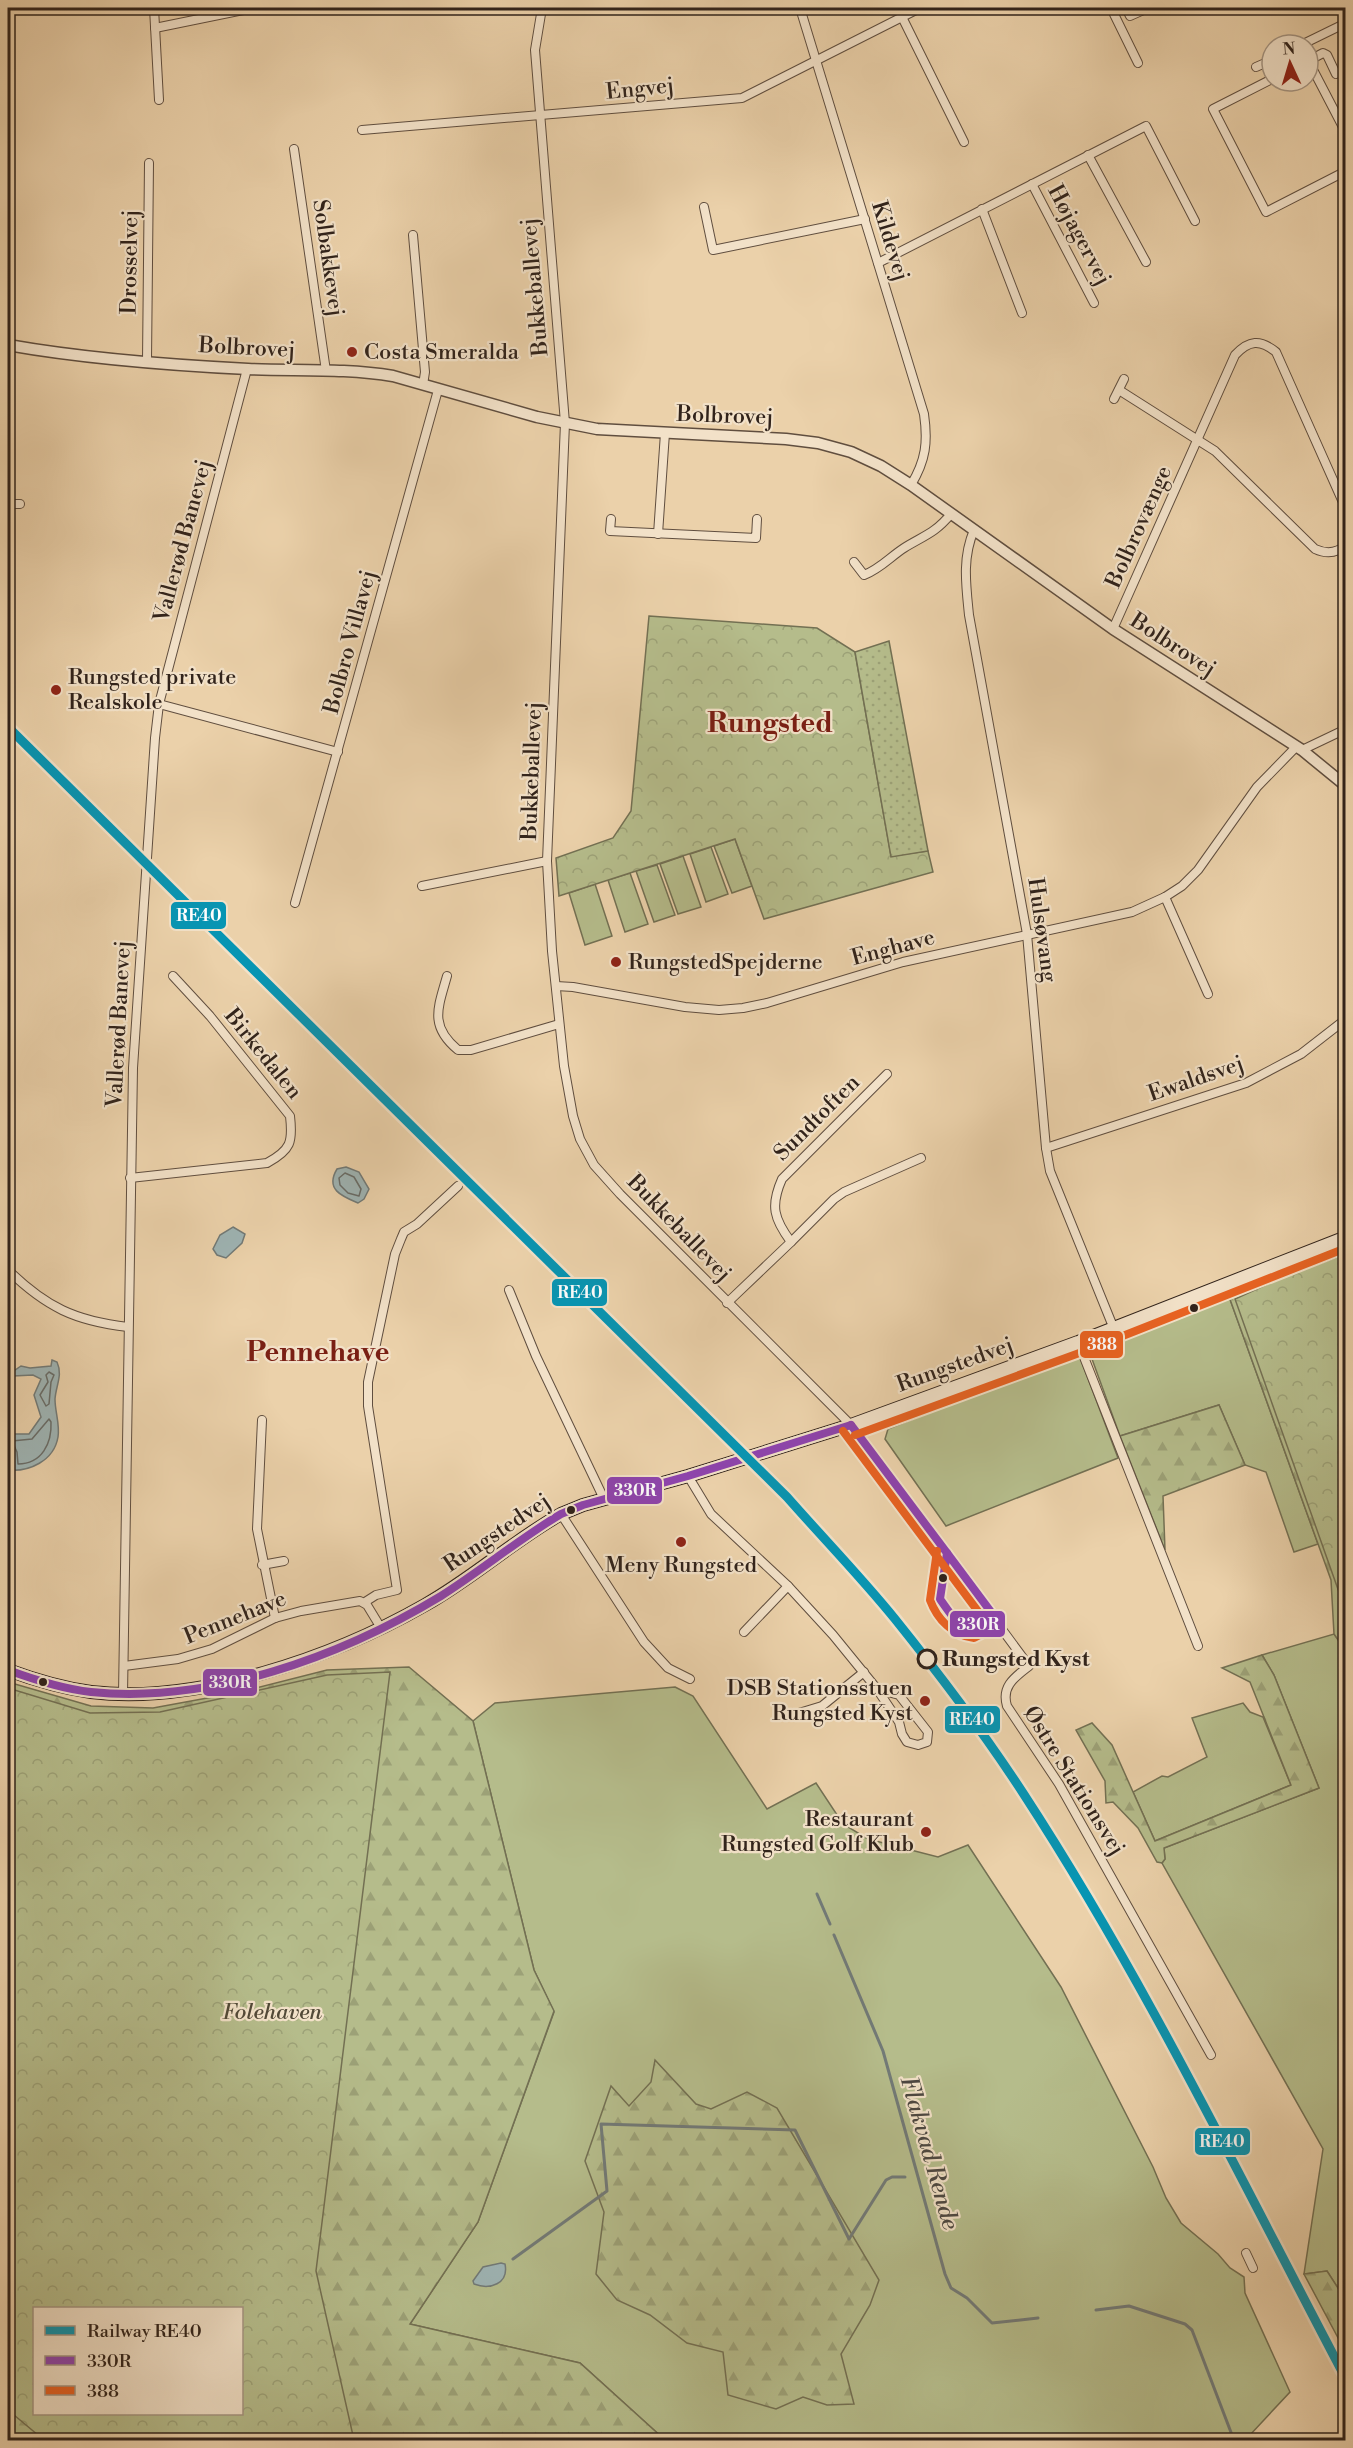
<svg xmlns="http://www.w3.org/2000/svg" width="1353" height="2448" viewBox="0 0 1353 2448" font-family="'Libre Bodoni',serif">
<defs>
<pattern id="forest-firs" width="22" height="20" patternUnits="userSpaceOnUse" patternTransform="scale(1.5)"><rect width="22" height="20" fill="#b5bc8b"/><path d="M5 1l3.5 6h-7zM16 11l3.5 6h-7z" fill="#9ca177"/></pattern>
<pattern id="park-crowns" width="20" height="18" patternUnits="userSpaceOnUse" patternTransform="scale(1.5)"><rect width="20" height="18" fill="#b5bc8b"/><path d="M2 6a3 3 0 1 1 6 0M12 15a3 3 0 1 1 6 0" fill="none" stroke="#9ca177"/></pattern>
<pattern id="garden-dots" width="8" height="8" patternUnits="userSpaceOnUse" patternTransform="scale(1.5)"><rect width="8" height="8" fill="#b5bc8b"/><path d="M2 2h.1M6 6h.1" fill="none" stroke="#9ca177" stroke-width="1.8" stroke-linecap="round"/></pattern>
</defs>
<rect width="100%" height="100%" fill="#ebd1aa"/>
<filter id="stains"><feTurbulence type="fractalNoise" baseFrequency=".00333" numOctaves="4"/><feColorMatrix values="0 0 0 0 .2 0 0 0 0 .09 0 0 0 0 .02 0 0 0 .5 -.17"/></filter>
<radialGradient id="worn" r=".72"><stop offset=".6" stop-color="#630" stop-opacity="0"/><stop offset="1" stop-color="#630" stop-opacity=".3"/></radialGradient>
<g fill="#b5bc8b" stroke="#737053" stroke-width="1.5">
<polygon points="735,839 752,886 732,893 714,846"/>
<polygon points="711,847 728,894 706,902 690,854"/>
<polygon points="683,856 701,907 678,914 660,864"/>
<polygon points="657,865 675,915 654,922 636,871"/>
<polygon points="630,873 648,924 625,932 608,880"/>
<polygon points="595,884 612,936 585,945 569,893"/>
<polygon points="1227,1291 1318,1544 1294,1552 1266,1472 1245,1465 1219,1405 1120,1436 1088,1348"/>
<polygon points="1078,1352 1118,1458 946,1526 885,1439 888,1429"/>
<polygon points="1334,1634 1346,1650 1345,2299 1327,2271 1304,2274 1323,2149 1162,1863 1165,1859 1164,1848 1319,1788 1274,1675 1262,1655"/>
<polygon points="675,1687 693,1696 767,1809 816,1783 843,1824 868,1839 938,1857 968,1845 1061,1987 1153,2167 1166,2198 1181,2223 1218,2254 1230,2268 1244,2277 1245,2293 1290,2392 1249,2436 1256,2440 665,2440 580,2363 410,2324 478,2222 554,2012 534,1970 473,1721 495,1703"/>
<polygon points="1243,1703 1250,1712 1263,1717 1291,1785 1155,1841 1133,1792 1162,1776 1168,1777 1207,1757 1192,1718"/>
</g>
<g fill="url(#forest-firs)" stroke="#737053" stroke-width="1.5" fill-rule="evenodd">
<polygon points="1345,1246 1345,1650 1334,1634 1331,1580 1227,1291"/>
<polygon points="1219,1405 1245,1465 1163,1496 1165,1550 1120,1436"/>
<polygon points="1262,1655 1274,1675 1319,1788 1164,1848 1165,1859 1162,1863 1157,1862 1138,1828 1113,1802 1106,1803 1105,1781 1076,1730 1092,1723 1112,1745 1155,1841 1291,1785 1250,1682 1222,1668"/>
<path d="M409 1667 473 1721 534 1970 554 2011 478 2222 410 2324 580 2363 665 2440H19L8 2430V1682L91 1706 153 1708 240 1692 327 1670ZM34 2308H242V2414H34Z"/>
<polygon points="655,2060 696,2104 711,2109 747,2092 777,2108 879,2280 870,2305 841,2354 854,2404 827,2405 803,2397 776,2409 728,2395 723,2352 687,2343 650,2315 617,2300 596,2274 604,2212 585,2161 611,2086 629,2106 651,2082"/>
<polygon points="1327,2271 1345,2299 1345,2351 1304,2274"/>
</g>
<g fill="url(#park-crowns)" stroke="#737053" stroke-width="1.5" fill-rule="evenodd">
<polygon points="649,616 817,628 855,652 891,856 928,851 933,872 764,919 735,839 559,896 556,858 613,838 631,811"/>
<polygon points="1345,1254 1345,1609 1235,1299 1281,1278"/>
<path d="M390 1672 316 2271 354 2440H44L8 2410V1688L90 1713 160 1712 327 1675ZM34 2308H242V2414H34Z"/>
</g>
<polygon fill="url(#garden-dots)" stroke="#737053" stroke-width="1.5" points="889,641 928,851 891,857 855,652"/>
<g fill="#9eb4b4" stroke="#727a77" stroke-width="1.5">
<path d="M346 1167 359 1172 369 1189 364 1199 358 1203C341 1196 325 1189 337 1169Z"/>
<polygon points="233,1227 245,1234 242,1243 226,1258 217,1255 213,1249 220,1235"/>
<path d="M52 1360 57 1362C63 1375 56 1385 55 1399 55 1412 60 1424 58 1437 54 1461 29 1472 8 1470V1463L12 1457 8 1443 9 1434H29L41 1417 34 1395 41 1379 33 1375 13 1376 8 1387 12 1402 8 1407V1375L21 1366 30 1368 51 1366Z"/>
<path d="M501 2263 505 2264C509 2284 490 2290 474 2284L473 2281 483 2267Z"/>
</g>
<g fill="none" stroke-linecap="round" stroke-linejoin="round">
<g stroke="#686c68" stroke-width="1.5">
<polygon points="345,1173 354,1177 361,1189 359,1196 348,1193 340,1185 339,1178"/>
<polygon points="49,1372 54,1375 51,1382 49,1404 46,1406 40,1395 48,1382 46,1375"/>
<path d="M49 1419 51 1422C52 1443 42 1464 18 1464L17 1452 12 1441 32 1439Z"/>
</g>
<g stroke="#727a77" stroke-width="3">
<polyline points="817,1894 830,1924"/>
<polyline points="834,1935 883,2051 945,2274 951,2288 967,2298 992,2323 1038,2318"/>
<polyline points="513,2259 607,2191 601,2124 795,2130 849,2239 886,2180 892,2177 905,2177"/>
<polyline points="1096,2310 1129,2306 1185,2324 1192,2330 1232,2435 1237,2440"/>
</g>
<defs>
<g id="minor">
<polyline points="154,8 159,100"/>
<path d="M542 8 535 50 565 423 547 861 552 951 564 1066 573 1116 580 1139 594 1165 620 1194 851 1425 1029 1666C1015 1677 1001 1686 1007 1706L1059 1784 1211 2055"/>
<path d="M800 8 924 414C928 442 926 460 911 485"/>
<polyline points="1111,8 1138,63"/>
<polyline points="1126,8 1130,16 1148,8"/>
<polyline points="902,17 964,142"/>
<polyline points="155,28 253,8"/>
<polyline points="1301,45 1346,23"/>
<polyline points="1308,60 1346,133"/>
<polyline points="1308,61 1323,53 1327,55 1336,74"/>
<polyline points="1256,67 1272,60"/>
<polyline points="1272,79 1213,109 1266,212 1346,171"/>
<polyline points="362,130 742,98 920,8"/>
<polyline points="294,149 326,371"/>
<polyline points="1088,155 1146,262"/>
<polyline points="1032,184 1094,303"/>
<polyline points="1343,199 1346,205"/>
<polyline points="704,207 713,250 865,219"/>
<polyline points="982,209 1022,313"/>
<polyline points="413,235 425,372 423,385"/>
<polyline points="878,263 1146,126 1195,221"/>
<polyline points="147,361 149,163"/>
<path d="M1119 390 1215 451 1315 549C1326 554 1336 554 1346 545"/>
<polyline points="1114,399 1124,379"/>
<polyline points="8,504 20,504"/>
<polyline points="611,519 610,531 756,538 757,519"/>
<path d="M974 530C962 558 966 585 969 615L1027 934 1046 1148 1050 1171 1114 1329"/>
<polyline points="658,534 665,433"/>
<path d="M854 562 864 575C880 569 890 557 904 548 925 535 934 534 951 514"/>
<path d="M1113 629 1235 355C1249 340 1260 339 1276 352L1346 509"/>
<polyline points="159,704 338,752"/>
<polyline points="1302,750 1346,729"/>
<polyline points="422,886 547,861"/>
<polyline points="1165,897 1208,994"/>
<polyline points="295,903 438,390"/>
<path d="M447 976C438 1008 429 1026 458 1050H471L559 1024"/>
<polyline points="556,986 573,987 685,1007 719,1010 743,1008 767,1003 903,962 1132,912 1165,897 1182,886 1198,870 1257,787 1296,747"/>
<polyline points="1046,1148 1246,1083 1301,1054 1346,1019"/>
<path d="M130 1178 267 1163C291 1150 293 1142 290 1116L210 1016 173 976"/>
<polyline points="791,1242 834,1199 844,1192 921,1158"/>
<path d="M8 1270C46 1307 75 1321 128 1327"/>
<polyline points="509,1290 536,1356 604,1499"/>
<path d="M727 1303 791 1242C774 1219 770 1206 782 1179L887 1074"/>
<polyline points="1078,1342 1198,1646"/>
<polyline points="262,1420 257,1529 275,1618"/>
<polyline points="688,1476 711,1514 788,1586 833,1635 877,1689 899,1722 902,1734 907,1742 918,1745 927,1742 928,1732 899,1695 877,1689"/>
<polyline points="561,1514 644,1642 668,1668 690,1679"/>
<polyline points="262,1565 284,1561"/>
<polyline points="8,1573 10,1585 8,1619"/>
<polyline points="365,1602 376,1595 397,1590 368,1406 368,1382 395,1254 401,1239 404,1232 417,1224 458,1186"/>
<polyline points="744,1632 788,1586"/>
<polyline points="124,1666 178,1659 212,1649 275,1618 301,1611 360,1601 367,1605 381,1628"/>
<polyline points="123,1694 133,1068 155,738 159,704 247,369"/>
<polyline points="779,1716 799,1713 822,1706 864,1672"/>
<polyline points="1246,2253 1253,2268"/>
</g>
<path id="tertiary" d="M8 345C87 359 168 365 248 369 296 371 346 368 393 376L537 417 597 429 786 439 818 443 851 452 881 466 911 485 1113 629 1302 750 1346 786"/>
<path id="secondary" d="M8 1670C35 1680 62 1688 91 1692 197 1705 334 1657 425 1605 473 1578 513 1541 561 1514L583 1505 688 1476 851 1425 1078 1342 1346 1237"/>
</defs>
<use href="#minor" stroke="#604e3f" stroke-width="10"/>
<use href="#tertiary" stroke="#604e3f" stroke-width="13"/>
<use href="#secondary" stroke="#31231b" stroke-width="14"/>
<use href="#minor" stroke="#f2e1c8" stroke-width="8"/>
<use href="#tertiary" stroke="#f2e1c8" stroke-width="10"/>
<use href="#secondary" stroke="#f2e1c8" stroke-width="12"/>
<defs>
<g id="bus-1">
<polyline points="851,1425 947,1553"/>
<path d="M947 1553 994 1616C964 1635 958 1625 940 1599Z"/>
<path d="M8 1670C35 1680 63 1689 91 1692 211 1704 340 1657 441 1596 482 1570 519 1539 561 1514L583 1505 688 1476 851 1425"/>
</g>
<g id="bus-2">
<polyline points="843,1431 986,1622"/>
<polyline points="855,1435 1082,1352 1346,1248"/>
<path d="M937 1551 930 1600C937 1619 953 1636 974 1638L999 1625"/>
</g>
</defs>
<use href="#bus-1" stroke="#f2e1c8" stroke-width="12"/>
<use href="#bus-2" stroke="#f2e1c8" stroke-width="12"/>
<use href="#bus-1" stroke="#8e44ad" stroke-width="8"/>
<use href="#bus-2" stroke="#e86222" stroke-width="8"/>
<defs>
<path id="rail-1" d="M8 727 787 1497C823 1538 861 1577 895 1619 940 1675 984 1733 1023 1793 1145 1980 1242 2182 1346 2379"/>
</defs>
<use href="#rail-1" stroke="#f2e1c8" stroke-width="14"/>
<use href="#rail-1" stroke="#0795b3" stroke-width="9"/>
</g>
<g fill="#8f2418" stroke="#f2e1c8" stroke-width="2">
<circle cx="352" cy="352" r="6"/>
<circle cx="56" cy="690" r="6"/>
<circle cx="616" cy="962" r="6"/>
<circle cx="681" cy="1542" r="6"/>
<circle cx="925" cy="1701" r="6"/>
<circle cx="926" cy="1832" r="6"/>
</g>
<g fill="#31231b" stroke="#f2e1c8" stroke-width="2">
<circle cx="1194" cy="1308" r="5"/>
<circle cx="571" cy="1510" r="5"/>
<circle cx="943" cy="1578" r="5"/>
<circle cx="43" cy="1682" r="5"/>
</g>
<circle fill="#f2e1c8" stroke="#31231b" stroke-width="3" cx="927" cy="1659" r="9"/>
<g text-anchor="middle" dominant-baseline="central" stroke-width="4.5" stroke-linejoin="round" paint-order="stroke">
<g font-size="22" fill="#31231b" stroke="#f2e1c8">
<text transform="translate(640 89) rotate(-6)">Engvej</text>
<text transform="translate(1079 235) rotate(62)">Højagervej</text>
<text transform="translate(890 241) rotate(73)">Kildevej</text>
<text transform="translate(328 258) rotate(82)">Solbakkevej</text>
<text transform="translate(130 262) rotate(-89)">Drosselvej</text>
<text transform="translate(535 287) rotate(-95)">Bukkeballevej</text>
<text transform="translate(247 348) rotate(3)">Bolbrovej</text>
<text transform="translate(725 416) rotate(2)">Bolbrovej</text>
<text transform="translate(1139 527) rotate(-66)">Bolbrovænge</text>
<text transform="translate(183 541) rotate(-75)">Vallerød Banevej</text>
<text transform="translate(350 642) rotate(-75)">Bolbro Villavej</text>
<text transform="translate(1173 645) rotate(33)">Bolbrovej</text>
<text transform="translate(532 771) rotate(-88)">Bukkeballevej</text>
<text transform="translate(1042 930) rotate(82)">Hulsøvang</text>
<text transform="translate(893 948) rotate(-15)">Enghave</text>
<text transform="translate(119 1024) rotate(-87)">Vallerød Banevej</text>
<text transform="translate(263 1054) rotate(51)">Birkedalen</text>
<text transform="translate(1196 1079) rotate(-19)">Ewaldsvej</text>
<text transform="translate(817 1118) rotate(-45)">Sundtoften</text>
<text transform="translate(679 1228) rotate(46)">Bukkeballevej</text>
<text transform="translate(955 1365) rotate(-20)">Rungstedvej</text>
<text transform="translate(497 1533) rotate(-34)">Rungstedvej</text>
<text transform="translate(235 1618) rotate(-22)">Pennehave</text>
<text transform="translate(1074 1781) rotate(58)">Østre Stationsvej</text>
</g>
<g font-size="22" fill="#31231b" stroke="#f2e1c8" text-anchor="start">
<text x="364" y="352">Costa Smeralda</text>
<text x="68" y="677">Rungsted private<tspan x="68" dy="25">Realskole</tspan></text>
<text x="628" y="962">RungstedSpejderne</text>
<text x="681" y="1565" text-anchor="middle">Meny Rungsted</text>
<text x="913" y="1688" text-anchor="end">DSB Stationsstuen<tspan x="913" dy="25">Rungsted Kyst</tspan></text>
<text x="914" y="1819" text-anchor="end">Restaurant<tspan x="914" dy="25">Rungsted Golf Klub</tspan></text>
</g>
<g font-size="22" font-weight="bold" fill="#31231b" stroke="#f2e1c8" text-anchor="start">
<text x="942" y="1659">Rungsted Kyst</text>
</g>
<g font-size="22" font-style="italic" fill="#524937" stroke="#f2e1c8">
<text x="272" y="2012">Folehaven</text>
</g>
<g font-size="24" font-style="italic" fill="#4c4741" stroke="#f2e1c8">
<text transform="translate(929 2153) rotate(74)">Flakvad Rende</text>
</g>
<g font-size="28" font-weight="bold" fill="#7a1f14" stroke="#f2e1c8">
<text x="770" y="723">Rungsted</text>
<text x="318" y="1352">Pennehave</text>
</g>
</g>
<g stroke="#f2e1c8" stroke-width="2">
<rect x="170" y="901" width="57" height="29" rx="6" fill="#0795b3"/>
<rect x="551" y="1278" width="57" height="29" rx="6" fill="#0795b3"/>
<rect x="1079" y="1330" width="45" height="29" rx="6" fill="#e86222"/>
<rect x="606" y="1476" width="57" height="29" rx="6" fill="#8e44ad"/>
<rect x="949" y="1610" width="57" height="28" rx="6" fill="#8e44ad"/>
<rect x="202" y="1668" width="56" height="29" rx="6" fill="#8e44ad"/>
<rect x="944" y="1705" width="57" height="29" rx="6" fill="#0795b3"/>
<rect x="1194" y="2127" width="57" height="29" rx="6" fill="#0795b3"/>
</g>
<g font-size="16" text-anchor="middle" font-weight="bold" fill="#fff">
<text x="199" y="921">RE40</text>
<text x="580" y="1298">RE40</text>
<text x="1102" y="1350">388</text>
<text x="635" y="1496">330R</text>
<text x="978" y="1630">330R</text>
<text x="230" y="1688">330R</text>
<text x="972" y="1725">RE40</text>
<text x="1222" y="2147">RE40</text>
</g>
<rect width="1353" height="2448" fill="none" stroke="#ebd1aa" stroke-width="30"/>
<rect x="9" y="9" width="1335" height="2430" fill="none" stroke="#31231b" stroke-width="3"/>
<rect x="15" y="15" width="1323" height="2418" fill="none" stroke="#31231b" stroke-width="1.5"/>
<rect x="33" y="2307" width="210" height="108" fill="#f2e1c8" stroke="#a59583" stroke-width="1.5"/>
<rect x="45" y="2326" width="30" height="9" fill="#0795b3" stroke="#a59583" stroke-width="1.5"/>
<text x="87" y="2337" font-size="18" fill="#31231b">Railway RE40</text>
<rect x="45" y="2356" width="30" height="9" fill="#8e44ad" stroke="#a59583" stroke-width="1.5"/>
<text x="87" y="2367" font-size="18" fill="#31231b">330R</text>
<rect x="45" y="2386" width="30" height="9" fill="#e86222" stroke="#a59583" stroke-width="1.5"/>
<text x="87" y="2397" font-size="18" fill="#31231b">388</text>
<g transform="translate(1290 63) rotate(356)"><circle r="28" fill="#f2e1c8" stroke="#a59583" stroke-width="1.5"/>
<path d="M0-4.5L10 22L0 15L-10 22Z" fill="#8f2418"/>
<text y="-9" font-size="16" font-weight="bold" text-anchor="middle" fill="#31231b">N</text>
</g>
<rect width="100%" height="100%" filter="url(#stains)"/>
<rect width="100%" height="100%" fill="url(#worn)"/>
</svg>
